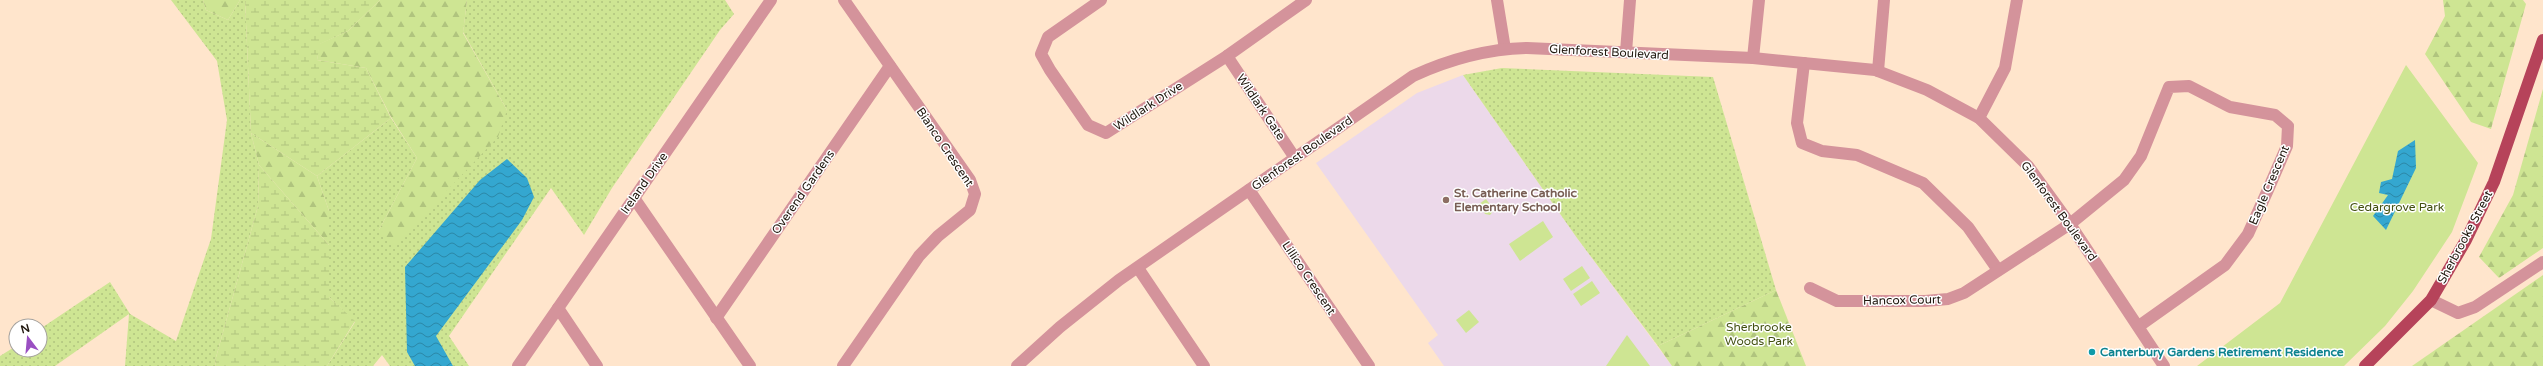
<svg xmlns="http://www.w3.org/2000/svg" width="2543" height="366" viewBox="0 0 2543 366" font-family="'Varela Round',sans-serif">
<defs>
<pattern id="grass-dots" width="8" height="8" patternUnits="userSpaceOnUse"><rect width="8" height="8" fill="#cee593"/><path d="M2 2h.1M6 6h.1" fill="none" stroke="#b0c47e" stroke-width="1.8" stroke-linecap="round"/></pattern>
<pattern id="forest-firs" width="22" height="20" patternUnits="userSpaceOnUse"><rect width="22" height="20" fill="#cee593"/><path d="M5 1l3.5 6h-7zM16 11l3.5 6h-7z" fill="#b0c47e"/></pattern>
<pattern id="wetland-marsh" width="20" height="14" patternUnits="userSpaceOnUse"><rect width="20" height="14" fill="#cee593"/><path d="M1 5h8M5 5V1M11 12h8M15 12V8" fill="none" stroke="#b0c47e"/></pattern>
<pattern id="water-waves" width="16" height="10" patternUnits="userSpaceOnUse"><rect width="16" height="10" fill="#34a7d0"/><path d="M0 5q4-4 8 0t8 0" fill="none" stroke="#2b87a7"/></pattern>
</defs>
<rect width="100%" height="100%" fill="#ffe5cc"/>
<polygon fill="#ecd9ea" points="1463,75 1577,238 1672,366 1444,366 1428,343 1438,335 1316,163 1417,93"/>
<g fill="url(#grass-dots)">
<polygon points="171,0 203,0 206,10 228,20 240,0 245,0 251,133 259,165 258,206 215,361 216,366 125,366 129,314 55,366 0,366 0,356 16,346 16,350 40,350 40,329 110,282 130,314 176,341 211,239 227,120 217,61"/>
<polygon points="467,0 725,0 734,14 720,30 612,188 584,235 551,188 449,336 469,366 390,366 382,355 373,366 327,366 355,322 329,297 329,211 317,176 391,118 417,158 379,230 507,110 463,32"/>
<polygon points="1502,68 1713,77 1776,290 1658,346 1577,238 1463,75"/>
</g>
<g fill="url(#forest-firs)">
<polygon points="203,0 240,0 228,20 206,10"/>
<polygon points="380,0 467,0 463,33 507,110 498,137 394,246 379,230 417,158 391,117 366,68 317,60 319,44 348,31"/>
<polygon points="2443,0 2523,0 2526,4 2491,129 2471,122 2425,54 2445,16"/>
<polygon points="2543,89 2543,248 2499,278 2479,257 2513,195"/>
<polygon points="251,133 317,176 329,211 329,245 259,165"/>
<polygon points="2543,275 2543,366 2412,366"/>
<polygon points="1776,290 1806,366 1672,366 1658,346"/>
</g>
<g fill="url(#wetland-marsh)">
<polygon points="245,0 380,0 348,31 320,44 317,60 366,68 391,118 317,176 251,133"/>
<polygon points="259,165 329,245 329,297 355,321 327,366 216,366 215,361 258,206"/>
</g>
<g fill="#cee593">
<polygon points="2406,65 2478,163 2452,232 2413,291 2385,326 2344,366 2197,366 2280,303"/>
<polygon points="1486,199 1494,210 1490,215 1485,214 1479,204"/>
<polygon points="1543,221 1553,237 1520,261 1509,244"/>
<polygon points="1582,266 1590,278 1571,291 1563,279"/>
<polygon points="1592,281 1600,293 1581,306 1573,294"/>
<polygon points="1469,310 1479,322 1466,333 1456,320"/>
<polygon points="1627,335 1650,366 1606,366"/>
</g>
<g fill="url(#water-waves)">
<polygon points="2415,140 2416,168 2386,230 2373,216 2388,195 2379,193 2381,182 2392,179 2398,151"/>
<polygon points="507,159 527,178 534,197 522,220 436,336 453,366 415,366 407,352 405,267 480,180"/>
</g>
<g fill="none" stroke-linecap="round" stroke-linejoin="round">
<g stroke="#d4939b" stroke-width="12">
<polyline points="1101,0 1048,37 1041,54 1050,70 1088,125 1106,133 1227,56 1306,0"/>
<polyline points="1497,0 1505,49"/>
<polyline points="1626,52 1630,0"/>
<polyline points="1227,56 1295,158"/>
<polyline points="1753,58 1759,0"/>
<polyline points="1804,63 1797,123 1802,143 1822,151 1857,155 1923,183 1968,227 1998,270"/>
<polyline points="1878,71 1884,0"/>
<polyline points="1979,118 2005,68 2017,0"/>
<polyline points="1249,190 1369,366"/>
<polyline points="634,198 750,366"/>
<polyline points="1138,268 1204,366"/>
<polyline points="1810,288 1837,301 1925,301 1948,299 1964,293 2070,224 2124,180 2141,156 2169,87 2189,86 2230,107 2275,115 2288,126 2287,146 2267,192 2248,234 2225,265 2139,326"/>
<polyline points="2431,300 2458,313 2475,307 2543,262"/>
<polyline points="558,308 597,366"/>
<polyline points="716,318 890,66"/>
<polyline points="518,366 771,0"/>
<polyline points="843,366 919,256 938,236 970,210 975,194 970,180 844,0"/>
<path d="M1017 366 1060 327 1119 280 1413 76C1450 59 1486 49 1527 48L1753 58 1875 70 1927 90 1979 118 2028 166 2070 224 2164 366"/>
</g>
<polyline stroke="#b6435a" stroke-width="12" points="2365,366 2431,300 2466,240 2494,182 2543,40"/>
</g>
<circle fill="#8d6e63" stroke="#fff" stroke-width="1.5" cx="1446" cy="200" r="4"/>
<circle fill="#0f9aa8" stroke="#fff" stroke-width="1.5" cx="2092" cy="352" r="4"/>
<g text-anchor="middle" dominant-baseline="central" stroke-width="3" stroke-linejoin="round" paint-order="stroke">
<g font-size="12" fill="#1f160d" stroke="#fff">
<text transform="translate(1609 52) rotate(3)">Glenforest Boulevard</text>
<text transform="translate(1148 106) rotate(-33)">Wildlark Drive</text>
<text transform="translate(1261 107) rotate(56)">Wildlark Gate</text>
<text transform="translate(945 147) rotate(56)">Bianco Crescent</text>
<text transform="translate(1302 153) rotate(-35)">Glenforest Boulevard</text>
<text transform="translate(644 183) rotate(-55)">Ireland Drive</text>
<text transform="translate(2269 185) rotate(-67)">Eagle Crescent</text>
<text transform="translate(803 192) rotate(-55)">Overend Gardens</text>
<text transform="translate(2059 211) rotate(54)">Glenforest Boulevard</text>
<text transform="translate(2465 237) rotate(-62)">Sherbrooke Street</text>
<text transform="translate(1309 278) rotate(56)">Lillico Crescent</text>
<text transform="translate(1902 300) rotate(-1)">Hancox Court</text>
</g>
<g font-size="12" font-weight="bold" fill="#785e54" stroke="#fff" text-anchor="start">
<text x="1454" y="193">St. Catherine Catholic<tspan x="1454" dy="14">Elementary School</tspan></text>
</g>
<g font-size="12" fill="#425010" stroke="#fff">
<text x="2397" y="207">Cedargrove Park</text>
<text x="1759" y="327">Sherbrooke<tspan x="1759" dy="14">Woods Park</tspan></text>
</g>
<g font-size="12" font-weight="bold" fill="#0d838f" stroke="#fff" text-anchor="start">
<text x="2100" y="352">Canterbury Gardens Retirement Residence</text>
</g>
</g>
<g transform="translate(28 338) rotate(344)"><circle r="19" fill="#ffffff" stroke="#a5a29e"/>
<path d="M0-3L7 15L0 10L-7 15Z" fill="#9a4fc2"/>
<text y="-6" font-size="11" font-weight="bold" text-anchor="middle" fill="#1f160d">N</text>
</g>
</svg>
